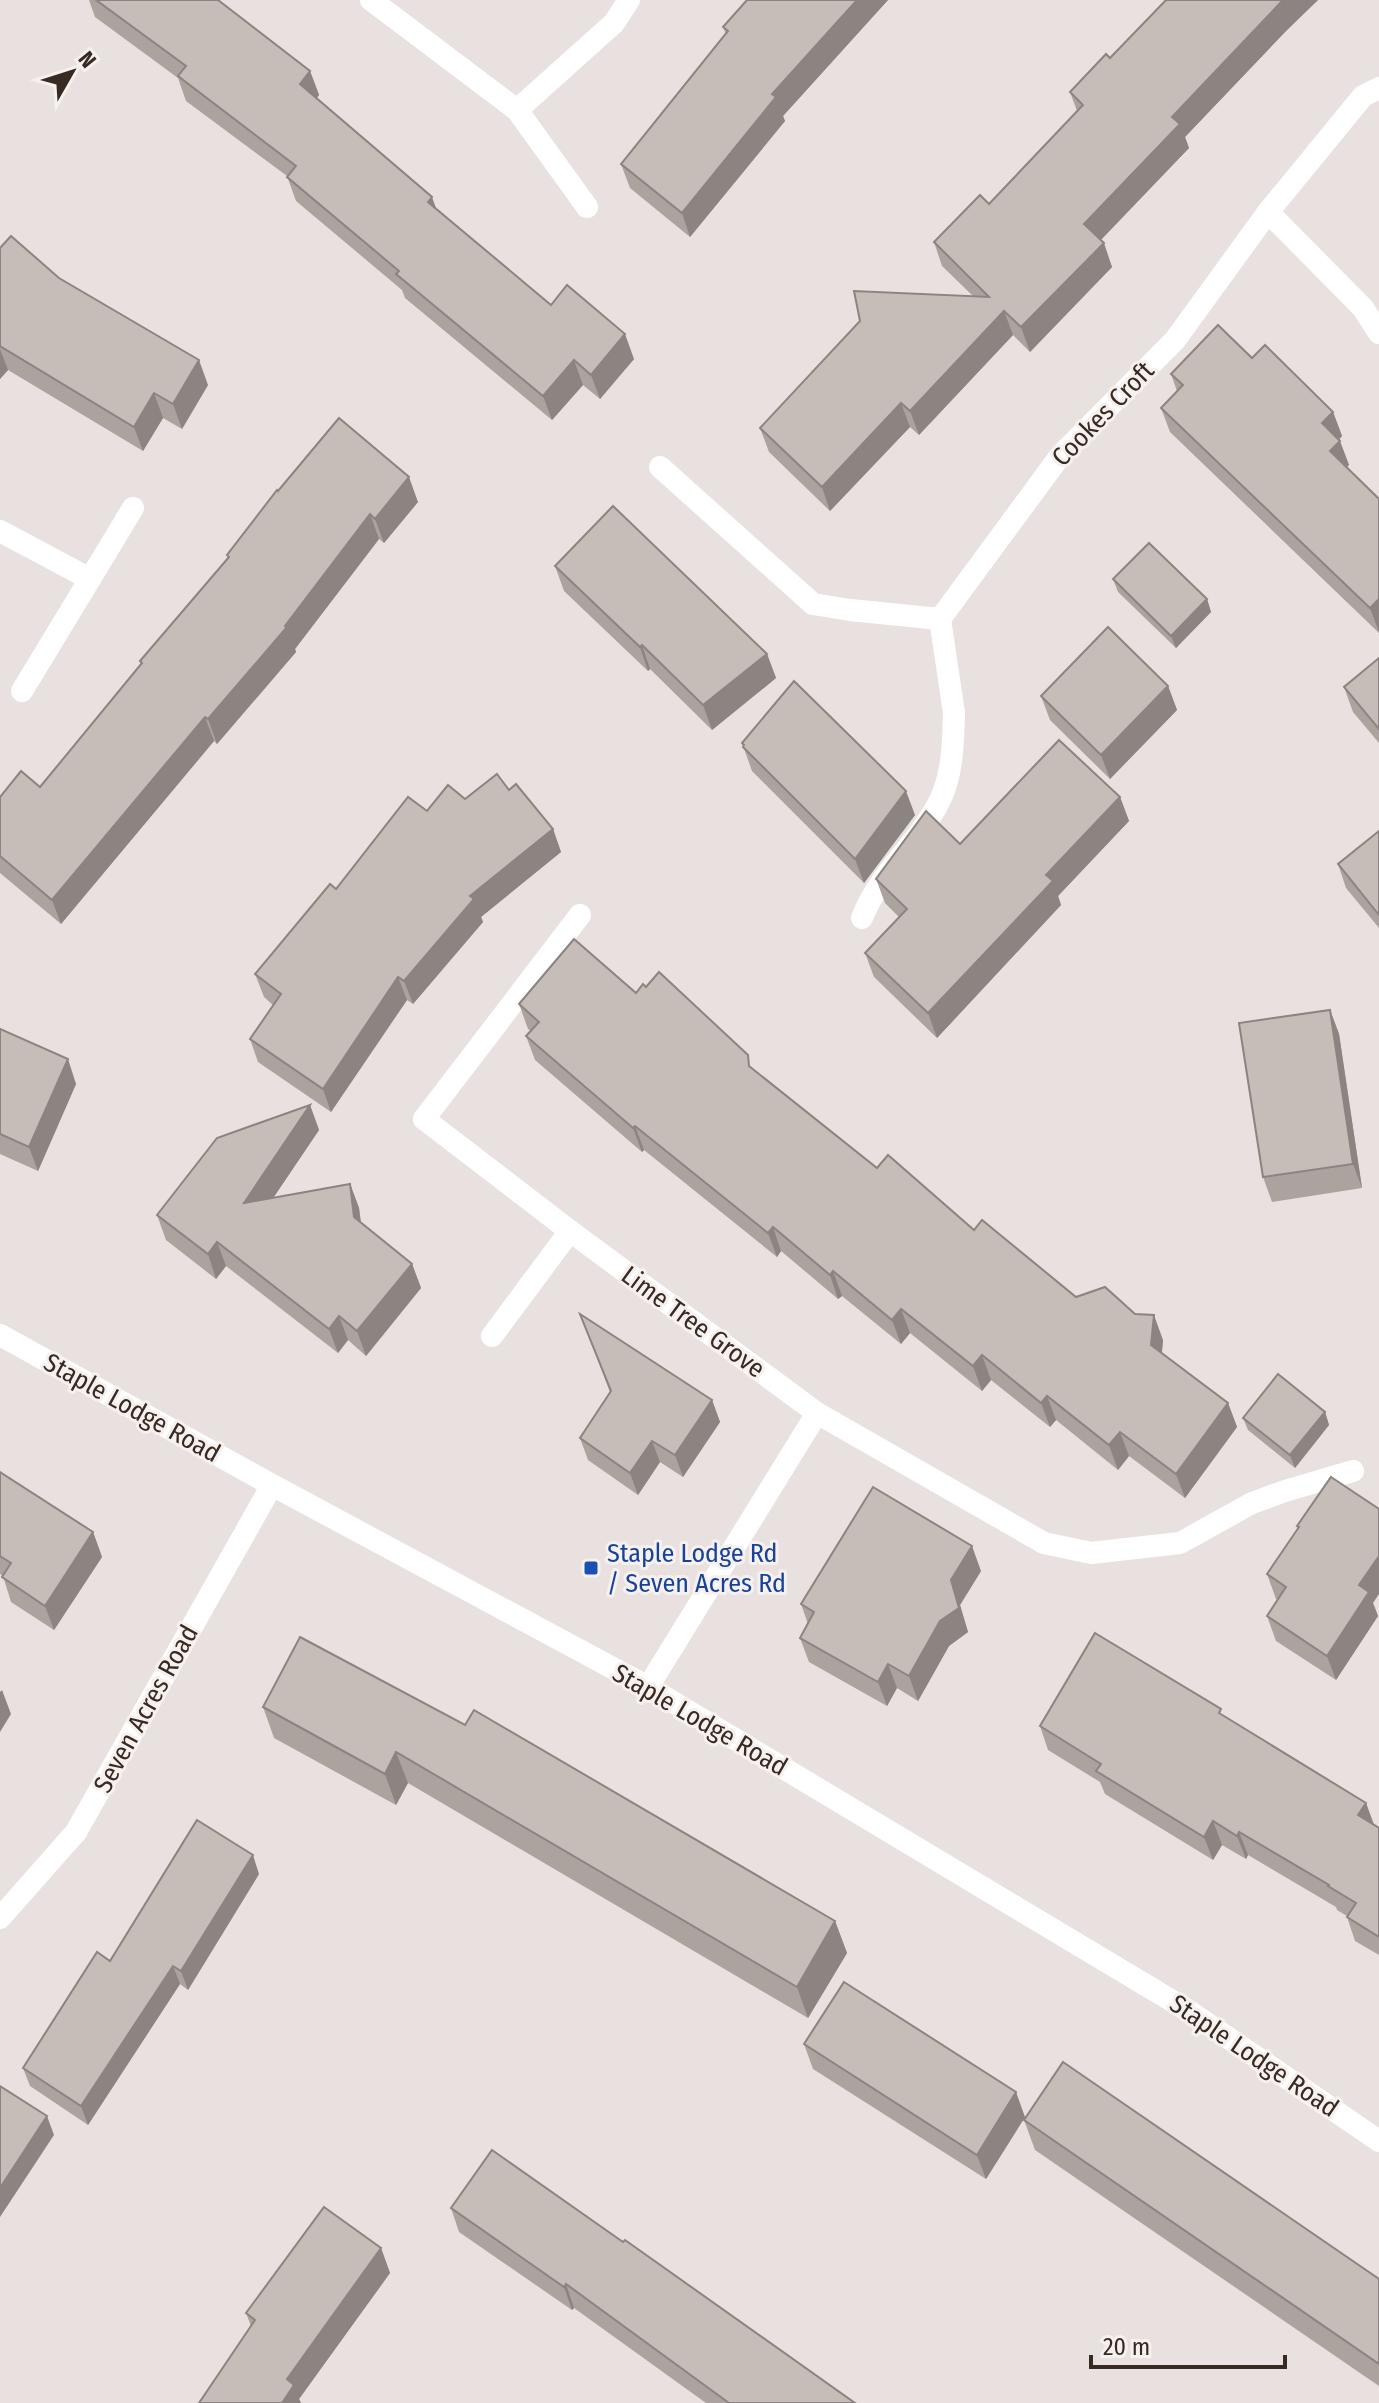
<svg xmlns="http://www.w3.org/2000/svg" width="1379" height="2403" viewBox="0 0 1379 2403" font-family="'Fira Sans Condensed',sans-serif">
<rect width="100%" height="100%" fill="#e9e1e0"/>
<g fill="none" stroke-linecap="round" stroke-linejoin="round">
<g stroke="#fff" stroke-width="22">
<polyline points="660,467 813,604 850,610"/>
<path d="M862 918C878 875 917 844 938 804 953 776 953 744 954 713"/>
<polyline points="424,1119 580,915"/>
<polyline points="1044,1543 1091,1553 1180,1543 1252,1503 1285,1491 1353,1471"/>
</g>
<g stroke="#fff" stroke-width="22">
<polyline points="371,0 517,110 587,207"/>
<polyline points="517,110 614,23 629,0"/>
<polyline points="1268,212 1363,96 1379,88"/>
<polyline points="0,531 90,579"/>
<polyline points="850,610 940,619 954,713"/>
<polyline points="940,619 1060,456 1175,340 1268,212 1363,308 1379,333"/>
<polyline points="22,691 133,508"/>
<polyline points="424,1119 570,1231 817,1413 1044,1543"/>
<polyline points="0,1335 272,1485 648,1687 1189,2011 1379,2141"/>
<polyline points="492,1336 570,1231"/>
<polyline points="648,1687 817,1413"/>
<polyline points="0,1918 76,1832 272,1485"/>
</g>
</g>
<g fill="#aaa39e">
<polygon points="89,0 218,0 310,71 319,95 316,98 436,209 551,305 634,359 600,399 583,385 552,420 405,298 402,290 296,201 287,176 186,101 178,78 95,17"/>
<polygon points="747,0 888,0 783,116 785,121 690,237 630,188 621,164 726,34 723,27"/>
<polygon points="1166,0 1318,0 1286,31 1185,137 1189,148 1101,240 1112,267 1030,352 1013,335 919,435 910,427 830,511 769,452 760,428 973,296 942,266 934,242 989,204 1077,111 1070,92 1110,58"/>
<polygon points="0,248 59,278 208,385 182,429 163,418 143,451 8,370 0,379"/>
<polygon points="1252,358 1333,412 1342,436 1339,440 1349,465 1346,467 1379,499 1379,633 1170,432 1161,408 1177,391 1171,374"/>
<polygon points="278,491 418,502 384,543 379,539 295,649 296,652 217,744 214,741 61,924 0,873 0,797 40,787 141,665 140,661 228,558 227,555"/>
<polygon points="555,566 767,654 776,678 712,730 650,669 648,671 564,591"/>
<polygon points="1113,579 1207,599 1211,612 1176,648 1118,592"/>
<polygon points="1379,658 1379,743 1353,712 1344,687"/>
<polygon points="1168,686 1177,710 1110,779 1050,720 1041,696"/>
<polygon points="742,743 915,815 864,883 752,771"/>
<polygon points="509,790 553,829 561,852 481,917 483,922 413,1004 407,1000 331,1112 258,1062 250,1039 273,1005 264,997 255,974 336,889 427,811 465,799"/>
<polygon points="1120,797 1129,821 1058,896 1061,905 937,1038 874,977 865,953 899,917 885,903 876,879 960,844"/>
<polygon points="1379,831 1379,928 1346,888 1338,864"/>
<polygon points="636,993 754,1070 877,1168 1076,1297 1163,1340 1162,1353 1228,1403 1237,1427 1185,1498 1129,1456 1118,1470 1056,1420 1050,1427 991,1380 982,1391 910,1333 901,1344 842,1296 838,1299 781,1251 777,1257 644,1150 642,1152 535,1060 526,1036 531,1031 528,1029 519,1004"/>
<polygon points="1330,1010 1339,1034 1362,1188 1272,1202 1263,1177"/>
<polygon points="0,1029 76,1084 38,1171 0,1154"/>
<polygon points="310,1105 319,1130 273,1198 350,1184 359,1208 361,1222 412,1264 421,1288 366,1356 348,1340 338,1353 226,1266 216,1279 166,1240 157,1215"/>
<polygon points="580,1314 712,1400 720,1422 683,1477 660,1462 638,1495 588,1460 580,1438 610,1392"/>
<polygon points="1325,1412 1329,1425 1295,1468 1248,1430 1243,1418"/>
<polygon points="0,1472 93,1532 102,1557 54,1630 11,1602 3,1576 0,1574"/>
<polygon points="1297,1526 1373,1603 1378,1616 1336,1680 1276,1641 1267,1616 1278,1600 1276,1599 1267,1574 1298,1528"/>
<polygon points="981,1571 960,1605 968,1632 949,1646 918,1701 897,1688 887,1706 809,1662 800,1638 808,1624 801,1604"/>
<polygon points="263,1707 465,1725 835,1921 847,1953 808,2018 408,1783 396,1805 274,1738"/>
<polygon points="1224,1716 1366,1803 1374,1824 1379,1828 1379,1955 1355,1941 1347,1917 1347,1916 1337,1910 1336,1907 1248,1855 1246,1859 1222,1845 1213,1860 1105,1794 1100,1782 1048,1750 1040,1726"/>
<polygon points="259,1874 188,1990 180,1984 88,2125 30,2086 23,2068 110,1961"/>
<polygon points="804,2044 1025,2117 986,2179 813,2069"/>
<polygon points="1024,2120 1379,2279 1379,2386 1035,2150"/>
<polygon points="451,2208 855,2403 706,2403 574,2308 572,2310 459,2232"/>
<polygon points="381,2248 390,2273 299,2399 301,2403 199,2403 251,2326 246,2313"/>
</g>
<g fill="#8b8481">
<polygon points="857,0 888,0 783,116 785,121 690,237 682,213 772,94"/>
<polygon points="1283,0 1318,0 1286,31 1185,137 1189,148 1093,248 1084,224 1172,117"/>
<polygon points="310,71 319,95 309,109 300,84"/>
<polygon points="432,197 441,222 428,202"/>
<polygon points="1104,243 1112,267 1030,352 1021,327"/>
<polygon points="1004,311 1013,335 919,435 910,411"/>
<polygon points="625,334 634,359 600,399 591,375"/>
<polygon points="0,349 8,370 0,379"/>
<polygon points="199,360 208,385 182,429 173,404"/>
<polygon points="574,360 583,385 552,420 543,396"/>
<polygon points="154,393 163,418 143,451 134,427"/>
<polygon points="901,403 910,427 830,511 822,487"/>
<polygon points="1333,412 1342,436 1330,448 1322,423"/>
<polygon points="1340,441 1349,465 1339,475 1330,451"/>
<polygon points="409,477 418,502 384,543 375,519"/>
<polygon points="370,514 379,539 295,649 296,652 217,744 208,719 285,626"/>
<polygon points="1207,599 1211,612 1176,648 1171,636"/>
<polygon points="1379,599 1379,632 1370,608"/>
<polygon points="642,645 650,669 648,671 640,647"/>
<polygon points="767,654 776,678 712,730 703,705"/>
<polygon points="1168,686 1177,710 1110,779 1101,755"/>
<polygon points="205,717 214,741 61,924 52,900"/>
<polygon points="906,791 915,815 864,883 855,859"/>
<polygon points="1120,797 1129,821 1058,896 1061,905 937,1038 928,1013 1046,875"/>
<polygon points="553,829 561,852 481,917 483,922 413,1004 404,981 470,896"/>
<polygon points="398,977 407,1000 331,1112 323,1089"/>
<polygon points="1330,1010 1339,1034 1362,1188 1353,1164"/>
<polygon points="68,1059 76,1084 38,1171 29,1147"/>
<polygon points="310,1105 319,1130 253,1228 244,1203"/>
<polygon points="635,1126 644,1150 642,1152 633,1128"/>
<polygon points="350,1184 359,1208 363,1242 354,1217"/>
<polygon points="773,1227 781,1251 777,1257 768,1233"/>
<polygon points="217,1242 226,1266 216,1279 208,1254"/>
<polygon points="412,1264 421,1288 366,1356 357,1331"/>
<polygon points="833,1271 842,1296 838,1299 830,1275"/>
<polygon points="901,1309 910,1333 901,1344 892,1320"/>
<polygon points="1154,1315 1163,1340 1160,1370 1151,1345"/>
<polygon points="339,1316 348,1340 338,1353 329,1329"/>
<polygon points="982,1355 991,1380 982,1391 973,1366"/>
<polygon points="1047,1396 1056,1420 1050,1427 1041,1403"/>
<polygon points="712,1400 720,1422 683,1477 675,1455"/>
<polygon points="1228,1403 1237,1427 1185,1498 1176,1474"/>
<polygon points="1325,1412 1329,1425 1295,1468 1290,1455"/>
<polygon points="1120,1432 1129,1456 1118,1470 1109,1445"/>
<polygon points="652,1441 660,1462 638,1495 630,1473"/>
<polygon points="93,1532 102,1557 54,1630 45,1606"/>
<polygon points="972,1546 981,1571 960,1605 968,1632 949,1646 918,1701 909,1676 951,1580"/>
<polygon points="1379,1556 1379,1594 1373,1603 1378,1616 1336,1680 1327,1656 1359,1585"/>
<polygon points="888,1664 897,1688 887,1706 878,1682"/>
<polygon points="2,1690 11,1714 0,1732 0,1692"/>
<polygon points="396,1752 408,1783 396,1805 385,1774"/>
<polygon points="1366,1803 1374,1826 1358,1815"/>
<polygon points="1213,1821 1222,1845 1213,1860 1204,1837"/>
<polygon points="1239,1832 1248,1855 1246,1859 1237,1836"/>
<polygon points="253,1855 259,1874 188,1990 181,1971"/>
<polygon points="835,1921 847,1953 808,2018 797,1987"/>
<polygon points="173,1966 180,1984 88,2125 81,2106"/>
<polygon points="1016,2092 1025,2117 986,2179 977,2155"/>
<polygon points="47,2116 54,2135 0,2217 0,2188"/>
<polygon points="381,2248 390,2273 299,2399 301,2403 282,2403 287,2379"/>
<polygon points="566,2284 574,2308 572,2310 564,2287"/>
</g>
<g fill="#c6bdb8" stroke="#8b8481" stroke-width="2">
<polygon points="96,0 218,0 310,71 300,84 432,197 428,202 551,305 567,285 625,334 591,375 574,360 543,396 396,274 399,271 287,177 296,166 178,76 186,66"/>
<polygon points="747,0 857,0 772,94 776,97 682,213 621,164 728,31 723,27"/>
<polygon points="1166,0 1283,0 1172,117 1180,124 1084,224 1104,243 1021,327 1004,311 910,411 901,403 822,487 760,428 860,321 854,291 989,297 934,242 980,195 989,204 1083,105 1070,92 1106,54 1110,58"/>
<polygon points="11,236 59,278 199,360 173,404 154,393 134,427 0,346 0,248"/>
<polygon points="1218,325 1252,358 1265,345 1333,412 1322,423 1340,441 1330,451 1379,499 1379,599 1370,608 1161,408 1183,385 1171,374"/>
<polygon points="339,418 409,477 375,519 370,514 285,626 287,627 208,719 205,717 52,900 0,856 0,797 21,771 40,787 142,663 140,661 229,557 227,555 277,490 278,491"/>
<polygon points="613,506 767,654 703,705 642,645 640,647 555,566"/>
<polygon points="1149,543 1207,599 1171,636 1113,579"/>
<polygon points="1108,627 1168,686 1101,755 1041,696"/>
<polygon points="1379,658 1379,729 1344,687"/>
<polygon points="794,681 906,791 855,859 743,747 744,745 742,743"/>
<polygon points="1059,740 1120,797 1046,875 1053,881 928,1013 865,953 907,909 876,879 926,811 960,844"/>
<polygon points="497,774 509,790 516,784 553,829 470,896 474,899 404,981 398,977 323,1089 250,1039 281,994 255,974 330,884 336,889 408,797 427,811 448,785 465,799"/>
<polygon points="1379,831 1379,915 1338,864"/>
<polygon points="574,939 636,993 643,984 646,987 659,972 748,1055 749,1066 877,1168 888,1155 974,1230 982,1220 1076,1297 1105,1287 1135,1314 1154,1315 1151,1345 1228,1403 1176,1474 1120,1432 1109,1445 1047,1396 1041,1403 982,1355 973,1366 901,1309 892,1320 833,1271 830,1275 773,1227 768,1233 635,1126 633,1128 526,1036 539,1022 519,1004"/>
<polygon points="1330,1010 1353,1164 1263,1177 1239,1023"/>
<polygon points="0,1029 68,1059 29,1147 0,1134"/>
<polygon points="310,1105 244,1203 350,1184 354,1217 412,1264 357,1331 339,1316 329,1329 217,1242 208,1254 157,1215 217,1138"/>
<polygon points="580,1314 712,1400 675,1455 652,1441 630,1473 580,1438 611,1391"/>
<polygon points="1278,1374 1325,1412 1290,1455 1243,1418"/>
<polygon points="0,1472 93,1532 45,1606 2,1577 11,1563 0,1556"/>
<polygon points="1331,1477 1379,1509 1379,1556 1359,1585 1369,1592 1327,1656 1267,1616 1286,1587 1267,1574 1299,1527 1297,1526"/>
<polygon points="873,1487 972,1546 951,1580 959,1608 940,1621 909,1676 888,1664 878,1682 800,1638 814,1612 801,1604"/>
<polygon points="1095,1633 1221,1709 1219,1713 1366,1803 1358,1815 1379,1828 1379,1937 1347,1917 1356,1903 1328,1886 1329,1885 1239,1832 1237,1836 1213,1821 1204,1837 1096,1771 1101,1764 1040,1726"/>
<polygon points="300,1637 465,1725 474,1710 835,1921 797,1987 396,1752 385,1774 263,1707"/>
<polygon points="197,1820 253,1855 181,1971 173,1966 81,2106 23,2068 97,1952 110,1961"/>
<polygon points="844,1982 1016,2092 977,2155 804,2044"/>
<polygon points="1063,2062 1379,2279 1379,2364 1024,2120"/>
<polygon points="0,2086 47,2116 0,2188"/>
<polygon points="492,2150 623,2242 625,2240 855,2403 729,2403 566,2284 564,2287 451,2208"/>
<polygon points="324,2207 381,2248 287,2379 294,2385 282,2403 199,2403 255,2320 246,2313"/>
</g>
<rect fill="#1a4fb4" stroke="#f6f0ef" stroke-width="3" x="583" y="1560" width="16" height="16" rx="4"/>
<g text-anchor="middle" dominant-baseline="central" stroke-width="6" stroke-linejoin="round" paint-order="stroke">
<g font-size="26" fill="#372a22" stroke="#f6f0ef">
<text transform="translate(1103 414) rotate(-46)">Cookes Croft</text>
<text transform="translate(693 1322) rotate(36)">Lime Tree Grove</text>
<text transform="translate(132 1408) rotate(29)">Staple Lodge Road</text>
<text transform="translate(146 1709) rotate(-61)">Seven Acres Road</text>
<text transform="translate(700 1720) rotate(30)">Staple Lodge Road</text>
<text transform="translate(1254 2056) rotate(34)">Staple Lodge Road</text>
</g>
<g font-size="26" fill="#164399" stroke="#f6f0ef" text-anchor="start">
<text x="607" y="1553">Staple Lodge Rd<tspan x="607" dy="30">/ Seven Acres Rd</tspan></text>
</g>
</g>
<g transform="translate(72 72) rotate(51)" stroke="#f6f0ef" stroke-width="6" paint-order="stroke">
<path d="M0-6L14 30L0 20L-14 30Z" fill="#372a22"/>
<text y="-12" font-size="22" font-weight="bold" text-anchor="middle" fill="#372a22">N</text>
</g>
<path d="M1091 2355v12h194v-12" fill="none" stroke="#372a22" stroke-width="4"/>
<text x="1103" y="2355" font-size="24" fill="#372a22" stroke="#f6f0ef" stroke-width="6" paint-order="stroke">20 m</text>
</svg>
